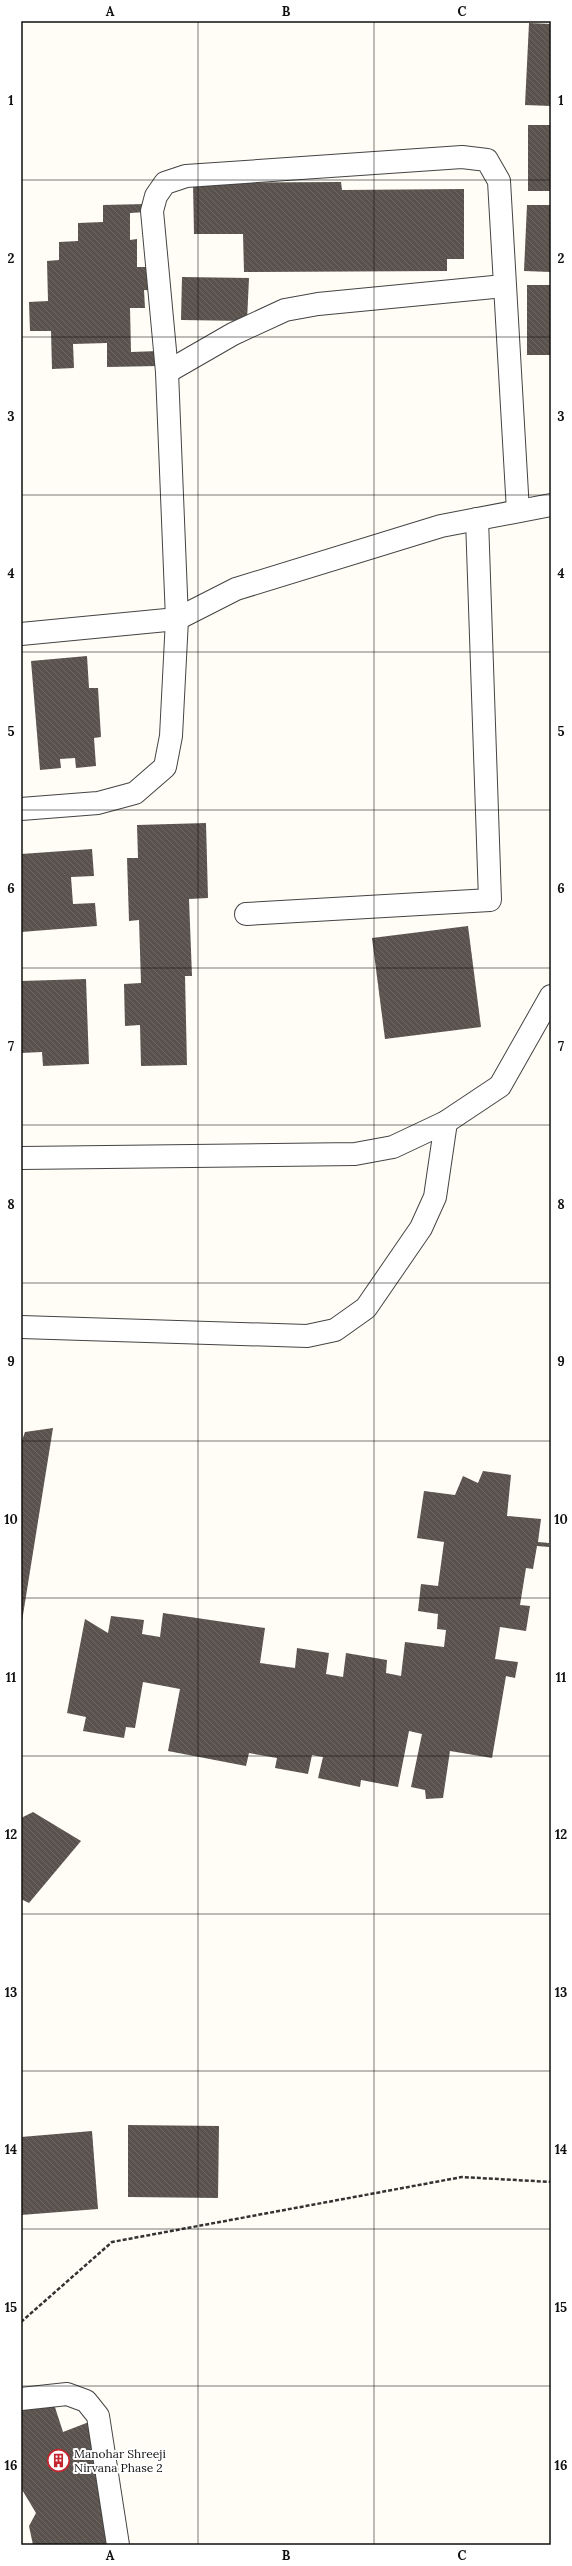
<svg xmlns="http://www.w3.org/2000/svg" width="572" height="2566" viewBox="0 0 572 2566" font-family="Lora,serif">
<defs>
<pattern id="building-back-hatch" width="6" height="6" patternUnits="userSpaceOnUse"><rect width="6" height="6" fill="#5a524d"/><path d="M-1 5l2 2M0 0l6 6M5-1l2 2" fill="none" stroke="#6d6662"/></pattern>
</defs>
<rect width="100%" height="100%" fill="#fffdf5"/>
<g fill="url(#building-back-hatch)">
<polygon points="529,23 551,24 551,106 525,105"/>
<rect x="528" y="125" width="23" height="66"/>
<polygon points="341,182 342,190 464,189 464,259 447,259 447,271 244,272 243,234 194,234 193,183"/>
<polygon points="146,204 146,212 130,213 130,240 137,239 137,267 157,267 157,291 144,290 145,308 130,308 131,352 159,351 159,366 107,367 107,343 73,344 74,368 52,369 51,331 30,331 29,302 48,301 47,261 59,260 59,242 78,241 78,223 103,222 103,205"/>
<polygon points="527,205 551,205 551,272 524,271"/>
<polygon points="182,277 249,278 247,321 181,320"/>
<rect x="527" y="285" width="24" height="70"/>
<polygon points="87,656 89,688 98,688 101,737 94,738 96,766 76,768 75,758 60,759 61,768 40,770 31,661"/>
<polygon points="206,823 208,898 189,899 192,976 185,976 187,1065 141,1066 140,1025 125,1026 124,984 141,983 139,920 129,921 127,858 138,858 137,825"/>
<polygon points="92,849 94,876 71,877 73,904 95,903 97,926 21,932 21,854"/>
<polygon points="468,926 481,1027 385,1039 372,938"/>
<polygon points="86,979 89,1064 43,1066 42,1052 21,1053 21,981"/>
<polygon points="53,1428 22,1621 21,1621 21,1443 25,1432"/>
<polygon points="483,1471 511,1475 507,1516 541,1519 538,1542 549,1543 549,1547 537,1546 533,1569 526,1568 520,1605 530,1606 526,1631 500,1627 495,1659 518,1662 515,1678 506,1676 492,1758 450,1751 443,1798 426,1799 425,1790 411,1787 422,1734 409,1731 398,1787 361,1780 360,1787 318,1778 323,1757 312,1755 308,1774 275,1768 277,1758 249,1753 246,1766 168,1751 180,1689 143,1682 135,1728 126,1727 124,1738 83,1731 86,1717 67,1713 85,1619 108,1633 111,1616 144,1620 142,1634 160,1637 163,1613 265,1628 260,1663 295,1668 297,1648 329,1653 326,1674 343,1677 346,1653 387,1660 386,1673 401,1676 405,1642 444,1647 446,1630 437,1629 438,1614 418,1611 421,1584 438,1586 444,1542 417,1538 424,1491 455,1495 463,1476 478,1483"/>
<polygon points="33,1812 81,1841 29,1903 21,1899 21,1818"/>
<polygon points="128,2125 219,2126 218,2198 128,2197"/>
<polygon points="92,2131 98,2209 21,2215 21,2137"/>
<polygon points="53,2401 63,2432 89,2422 107,2545 33,2545 29,2526 36,2513 21,2488 21,2405"/>
</g>
<g fill="none" stroke-linecap="round" stroke-linejoin="round">
<defs>
<g id="minor">
<polyline points="167,372 233,334 285,310 318,304 504,286"/>
<polyline points="21,634 177,619 236,589 441,526 551,505"/>
<polyline points="21,809 98,803 135,793 165,767 171,736 177,619 167,372 152,211 156,196 165,183 186,176 462,157 487,160 499,181 518,511"/>
<polyline points="246,914 490,900 477,519"/>
<polyline points="21,1158 355,1154 393,1147 446,1122 500,1086 551,996"/>
<polyline points="21,1327 307,1336 335,1330 366,1308 421,1228 435,1197 446,1122"/>
<polyline points="21,2399 67,2394 86,2401 98,2416 118,2545"/>
</g>
</defs>
<use href="#minor" stroke="#444" stroke-width="24"/>
<polyline stroke="#333" stroke-width="2.5" stroke-dasharray="4 2" stroke-linecap="butt" points="21,2322 112,2242 462,2177 551,2182"/>
<use href="#minor" stroke="#fff" stroke-width="22"/>
</g>
<path fill="none" stroke="#111" stroke-width="1" stroke-opacity="0.55" d="M198 21V2545M374 21V2545M21 180H551M21 337H551M21 495H551M21 652H551M21 810H551M21 968H551M21 1125H551M21 1283H551M21 1441H551M21 1598H551M21 1756H551M21 1914H551M21 2071H551M21 2229H551M21 2386H551"/>
<defs>
<symbol id="building-ring" viewBox="-11 -11 22 22"><circle r="9.5" fill="#fff" stroke="#c4262e" stroke-width="1.5"/><path d="M-4-6H4V6H1V3H-1V6H-4ZM-2.5-4.3h1.7v1.8h-1.7ZM.8-4.3h1.7v1.8H.8ZM-2.5-1h1.7V.8h-1.7ZM.8-1h1.7V.8H.8Z" fill="#c4262e"/></symbol>
</defs>
<g fill-rule="evenodd">
<use href="#building-ring" x="46" y="2448" width="25" height="25"/>
</g>
<g text-anchor="middle" dominant-baseline="central" stroke-width="4" stroke-linejoin="round" paint-order="stroke">
<g font-size="12" fill="#111" stroke="#fff" text-anchor="start">
<text x="74" y="2453">Manohar Shreeji<tspan x="74" dy="14">Nirvana Phase 2</tspan></text>
</g>
</g>
<rect width="572" height="2566" fill="none" stroke="#ffffff" stroke-width="44"/>
<rect x="22" y="22" width="528" height="2522" fill="none" stroke="#111" stroke-width="1.5"/>
<g font-size="13" text-anchor="middle" font-weight="bold" fill="#111">
<text x="110" y="16">A</text>
<text x="286" y="16">B</text>
<text x="462" y="16">C</text>
<text x="11" y="105">1</text>
<text x="561" y="105">1</text>
<text x="11" y="263">2</text>
<text x="561" y="263">2</text>
<text x="11" y="421">3</text>
<text x="561" y="421">3</text>
<text x="11" y="578">4</text>
<text x="561" y="578">4</text>
<text x="11" y="736">5</text>
<text x="561" y="736">5</text>
<text x="11" y="893">6</text>
<text x="561" y="893">6</text>
<text x="11" y="1051">7</text>
<text x="561" y="1051">7</text>
<text x="11" y="1209">8</text>
<text x="561" y="1209">8</text>
<text x="11" y="1366">9</text>
<text x="561" y="1366">9</text>
<text x="11" y="1524">10</text>
<text x="561" y="1524">10</text>
<text x="11" y="1682">11</text>
<text x="561" y="1682">11</text>
<text x="11" y="1839">12</text>
<text x="561" y="1839">12</text>
<text x="11" y="1997">13</text>
<text x="561" y="1997">13</text>
<text x="11" y="2154">14</text>
<text x="561" y="2154">14</text>
<text x="11" y="2312">15</text>
<text x="561" y="2312">15</text>
<text x="11" y="2470">16</text>
<text x="561" y="2470">16</text>
<text x="110" y="2560">A</text>
<text x="286" y="2560">B</text>
<text x="462" y="2560">C</text>
</g>
</svg>
